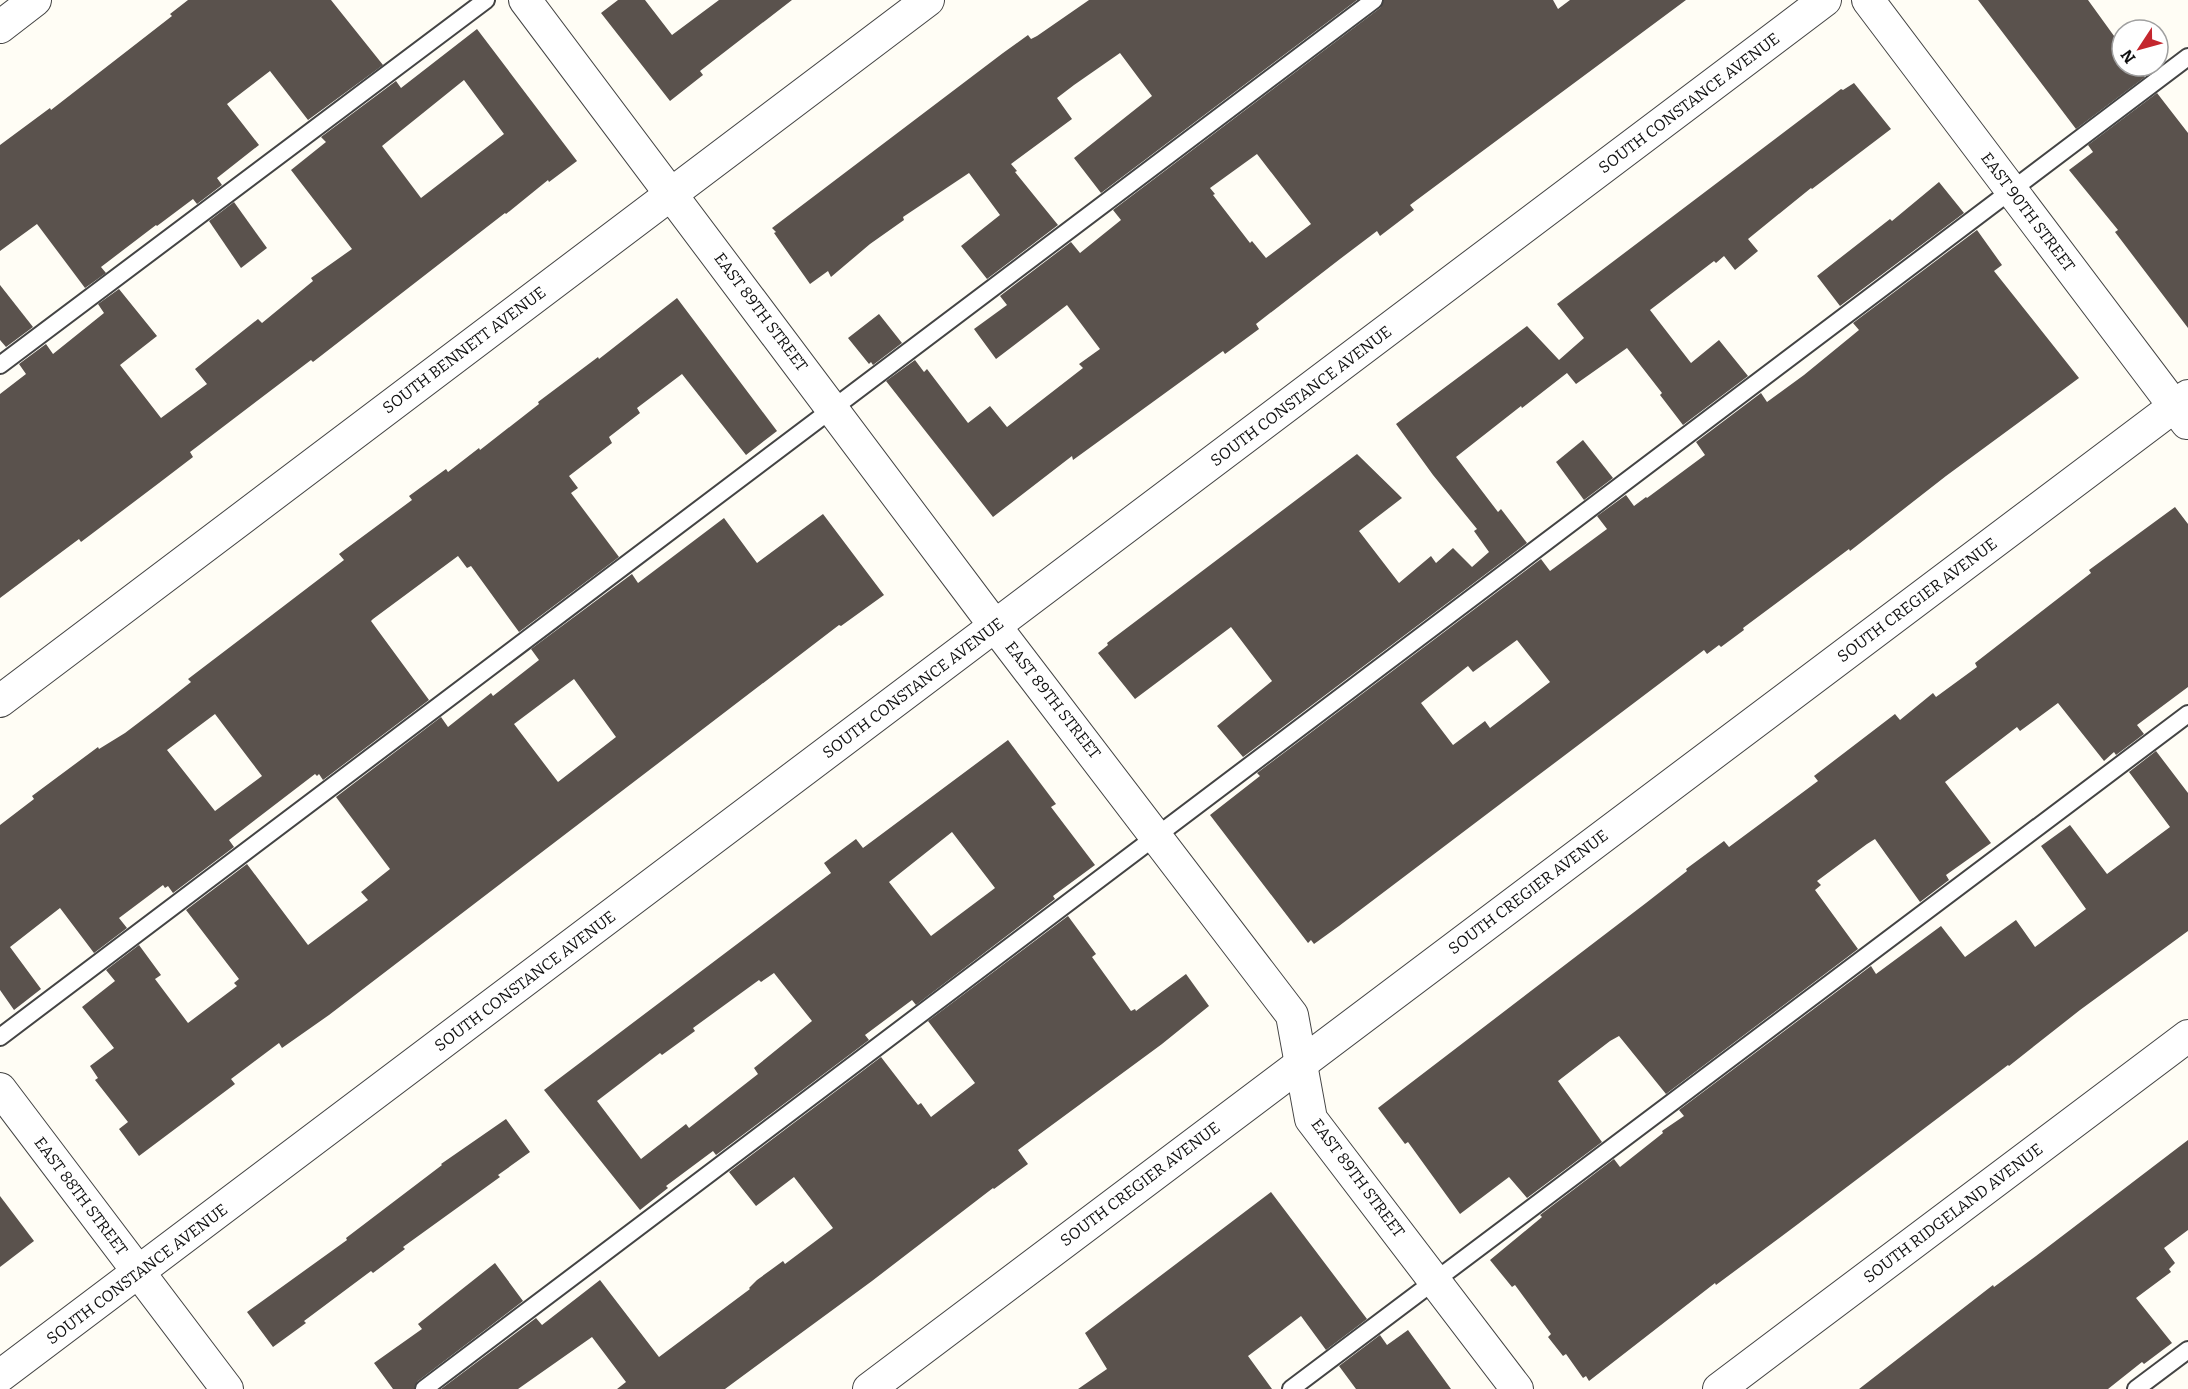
<svg xmlns="http://www.w3.org/2000/svg" width="2188" height="1389" viewBox="0 0 2188 1389" font-family="Bitter,serif">
<rect width="100%" height="100%" fill="#fffdf5"/>
<g fill="#5a524d" fill-rule="evenodd">
<polygon points="188,0 331,0 383,65 308,120 270,71 227,104 259,145 217,178 222,185 197,204 193,199 157,226 156,225 101,267 106,273 85,288 37,224 0,251 0,145 50,108 51,110 127,51 172,16 170,14"/>
<polygon points="618,0 645,0 672,35 719,0 792,0 700,71 703,75 670,101 601,13"/>
<polygon points="1089,0 1357,0 1101,193 1074,158 1152,96 1120,53 1074,85 1057,98 1072,119 1011,164 1017,171 1015,172 1058,225 987,279 961,246 1000,215 969,173 903,217 904,220 870,244 831,277 828,271 810,284 774,233 776,232 772,228 1003,53 1028,35 1031,39 1037,36"/>
<path d="M1384 0H1553L1558 9 1570 0H1686L1410 205 1414 210 1380 236 1377 231 1340 259 1256 324 1259 329 1225 354 1223 351 1073 460 1072 456 993 517 886 381 915 360 924 372 927 369 968 423 990 406 1007 427 1083 368 1079 364 1100 349 1067 305 996 359 974 329 1007 305 1000 296 1071 242 1080 253 1121 220 1113 210 1380 8ZM1257 154 1311 224 1266 258 1252 241 1250 243 1213 195 1215 194 1210 188Z"/>
<polygon points="1978,0 2088,0 2122,47 2122,66 2137,66 2145,77 2076,129"/>
<path d="M477 29 577 161 549 182 548 180 506 214 505 213 313 362 311 360 190 452 193 457 159 483 81 542 79 539 0 598V394L26 374 19 364 46 344 53 354 104 313 98 304 119 289 157 336 120 365 161 418 207 384 195 369 258 319 262 323 313 281 311 278 352 249 291 170 326 142 321 137 396 81 401 88ZM464 80 504 134 421 198 382 146Z"/>
<polygon points="1854,83 1891,129 1812,189 1811,188 1748,239 1758,251 1735,270 1724,256 1716,263 1714,261 1650,310 1691,363 1719,340 1748,376 1683,425 1660,395 1662,393 1627,348 1576,384 1567,373 1522,408 1521,406 1456,457 1498,512 1501,509 1527,543 1243,757 1217,726 1272,681 1231,627 1135,699 1098,653 1108,645 1107,643 1357,454 1402,498 1359,531 1399,583 1431,556 1436,563 1453,548 1472,567 1489,552 1474,531 1477,529 1433,475 1396,424 1527,326 1559,360 1584,338 1557,304 1841,89 1843,90"/>
<polygon points="2157,93 2188,133 2188,328 2115,232 2118,230 2069,170 2093,152 2088,145"/>
<polygon points="1939,182 1964,213 1840,306 1817,276 1890,219 1892,221"/>
<polygon points="234,202 267,248 241,268 209,221"/>
<path d="M1977 230 2002 265 1994 271 2079 378 1946 476 1850 551 1849 549 1743 628 1744 630 1721 647 1719 645 1707 654 1704 650 1339 926 1314 944 1311 940 1308 943 1210 815 1260 776 1257 773 1541 559 1550 571 1607 529 1597 516 1626 495 1634 506 1646 497 1647 498 1705 455 1696 442 1761 393 1767 402 1804 375 1859 330 1853 323ZM1517 640 1550 682 1490 728 1485 721 1453 745 1421 703 1468 666 1473 672Z"/>
<polygon points="0,285 33,327 6,347 0,340"/>
<path d="M677 298 777 431 746 455 682 374 637 408 640 413 609 437 612 443 569 476 578 488 571 493 619 557 519 632 471 566 467 568 458 556 373 619 371 621 429 700 323 780 319 774 317 776 315 774 229 840 234 847 173 893 168 886 165 888 163 885 119 918 127 928 94 953 60 908 10 947 41 989 14 1010 0 990V825L34 799 32 796 98 747 99 749 125 733 158 708 191 682 188 679 344 560 339 554 412 500 409 496 446 469 448 472 479 448 480 450 539 404 538 402 598 357 599 359ZM215 714 262 776 215 811 167 750Z"/>
<polygon points="879,314 902,343 873,365 871,362 869,364 848,338"/>
<polygon points="1583,440 1613,478 1584,500 1556,462"/>
<polygon points="2175,507 2188,524 2188,687 2137,725 2144,734 2116,755 2114,752 2104,761 2058,703 2020,731 2017,727 1945,782 1991,843 1946,875 1949,880 1920,902 1875,839 1867,844 1817,881 1821,885 1815,890 1858,949 1666,1094 1619,1036 1610,1041 1558,1081 1602,1142 1527,1198 1509,1177 1460,1214 1408,1142 1405,1144 1378,1108 1646,903 1687,871 1686,869 1724,841 1729,847 1818,781 1814,776 1895,714 1900,720 1933,693 1936,697 1977,667 1975,663 2091,573 2089,570"/>
<path d="M823 514 884 595 841 626 839 625 329 1015 282 1048 279 1043 231 1079 235 1084 139 1156 119 1129 128 1122 95 1080 98 1078 90 1066 114 1048 82 1007 115 981 106 970 139 945 161 975 155 979 188 1023 237 986 234 983 239 979 186 910 247 864 308 945 368 900 361 892 390 869 336 797 441 717 448 727 491 693 493 696 539 660 531 649 632 574 638 583 724 518 757 563ZM574 679 616 737 558 782 514 724Z"/>
<path d="M1008 740 1056 804 1051 807 1095 865 1053 896 1055 899 916 1005 912 1000 865 1035 869 1040 716 1155 713 1151 666 1186 668 1188 640 1210 544 1090 831 873 824 863 856 839 863 848ZM952 832 995 888 931 936 889 882ZM774 973 812 1021 754 1068 758 1074 689 1128 686 1124 641 1159 597 1101 660 1053 662 1055 695 1031 693 1028 759 980 761 982Z"/>
<polygon points="2156,751 2188,793 2188,931 2080,1010 2009,1066 2008,1065 1798,1224 1716,1285 1715,1283 1589,1381 1586,1376 1583,1378 1566,1354 1563,1356 1548,1337 1551,1334 1515,1285 1512,1287 1490,1260 1542,1217 1540,1215 1614,1159 1620,1167 1663,1133 1662,1131 1684,1116 1679,1110 1871,966 1876,974 1941,926 1965,957 2016,920 2035,947 2086,909 2041,846 2070,825 2107,874 2170,827 2129,772"/>
<polygon points="1068,916 1096,954 1092,957 1131,1011 1135,1009 1136,1011 1186,974 1209,1006 1162,1044 1018,1150 1028,1164 994,1189 993,1188 872,1281 725,1389 617,1389 626,1382 592,1337 518,1389 441,1389 536,1318 542,1325 600,1280 659,1357 750,1289 749,1288 757,1280 783,1261 785,1264 833,1228 794,1177 756,1206 729,1172 881,1057 918,1105 921,1103 931,1117 975,1083 928,1021"/>
<polygon points="506,1119 530,1152 498,1175 500,1177 403,1247 405,1249 373,1273 371,1271 304,1321 306,1323 273,1347 247,1312 347,1240 346,1238 442,1165 441,1164"/>
<polygon points="2188,1140 2188,1230 2164,1248 2175,1263 2169,1269 2171,1272 2136,1298 2172,1343 2144,1364 2142,1362 2108,1389 1859,1389 1993,1285 1994,1287 2036,1256"/>
<polygon points="1271,1192 1367,1319 1326,1350 1301,1316 1248,1356 1272,1389 1078,1389 1107,1369 1085,1333"/>
<polygon points="0,1196 34,1241 0,1267"/>
<polygon points="495,1263 523,1301 418,1381 414,1389 393,1389 374,1363 422,1329 418,1324"/>
<polygon points="1408,1330 1451,1389 1356,1389 1339,1366 1380,1335 1387,1345"/>
</g>
<g fill="none" stroke-linecap="round" stroke-linejoin="round">
<defs>
<g id="lane">
<polyline points="0,365 486,0"/>
<polyline points="0,1037 1374,0"/>
<polyline points="424,1389 2188,57"/>
<polyline points="1291,1389 2188,714"/>
<polyline points="2136,1389 2188,1350"/>
</g>
<g id="street">
<polyline points="525,0 995,626 1292,1015 1311,1119 1517,1389"/>
<polyline points="1868,0 2187,423"/>
<polyline points="0,27 35,0"/>
<polyline points="0,701 928,0"/>
<polyline points="0,1089 227,1389"/>
<polyline points="0,1376 1825,0"/>
<polyline points="869,1389 2188,396"/>
<polyline points="1719,1389 2188,1036"/>
</g>
</defs>
<use href="#lane" stroke="#444" stroke-width="20"/>
<use href="#street" stroke="#444" stroke-width="34"/>
<use href="#lane" stroke="#fff" stroke-width="16"/>
<use href="#street" stroke="#fff" stroke-width="32"/>
</g>
<g text-anchor="middle" dominant-baseline="central" stroke-width="6" stroke-linejoin="round" paint-order="stroke">
<g font-size="16" fill="#111" stroke="#fff">
<text transform="translate(1689 103) rotate(-37)">SOUTH CONSTANCE AVENUE</text>
<text transform="translate(2028 212) rotate(53)">EAST 90TH STREET</text>
<text transform="translate(761 312) rotate(53)">EAST 89TH STREET</text>
<text transform="translate(464 350) rotate(-37)">SOUTH BENNETT AVENUE</text>
<text transform="translate(1301 396) rotate(-37)">SOUTH CONSTANCE AVENUE</text>
<text transform="translate(1917 600) rotate(-37)">SOUTH CREGIER AVENUE</text>
<text transform="translate(913 688) rotate(-37)">SOUTH CONSTANCE AVENUE</text>
<text transform="translate(1053 700) rotate(52)">EAST 89TH STREET</text>
<text transform="translate(1528 892) rotate(-37)">SOUTH CREGIER AVENUE</text>
<text transform="translate(525 981) rotate(-37)">SOUTH CONSTANCE AVENUE</text>
<text transform="translate(1358 1178) rotate(53)">EAST 89TH STREET</text>
<text transform="translate(1140 1184) rotate(-37)">SOUTH CREGIER AVENUE</text>
<text transform="translate(81 1196) rotate(53)">EAST 88TH STREET</text>
<text transform="translate(1953 1213) rotate(-37)">SOUTH RIDGELAND AVENUE</text>
<text transform="translate(137 1274) rotate(-37)">SOUTH CONSTANCE AVENUE</text>
</g>
</g>
<g transform="translate(2140 48) rotate(234)"><circle r="28" fill="#ffffff" stroke="#a0a0a0" stroke-width="1.5"/>
<path d="M0-4.5L10 22L0 15L-10 22Z" fill="#c4262e"/>
<text y="-9" font-size="16" font-weight="bold" text-anchor="middle" fill="#111111">N</text>
</g>
</svg>
